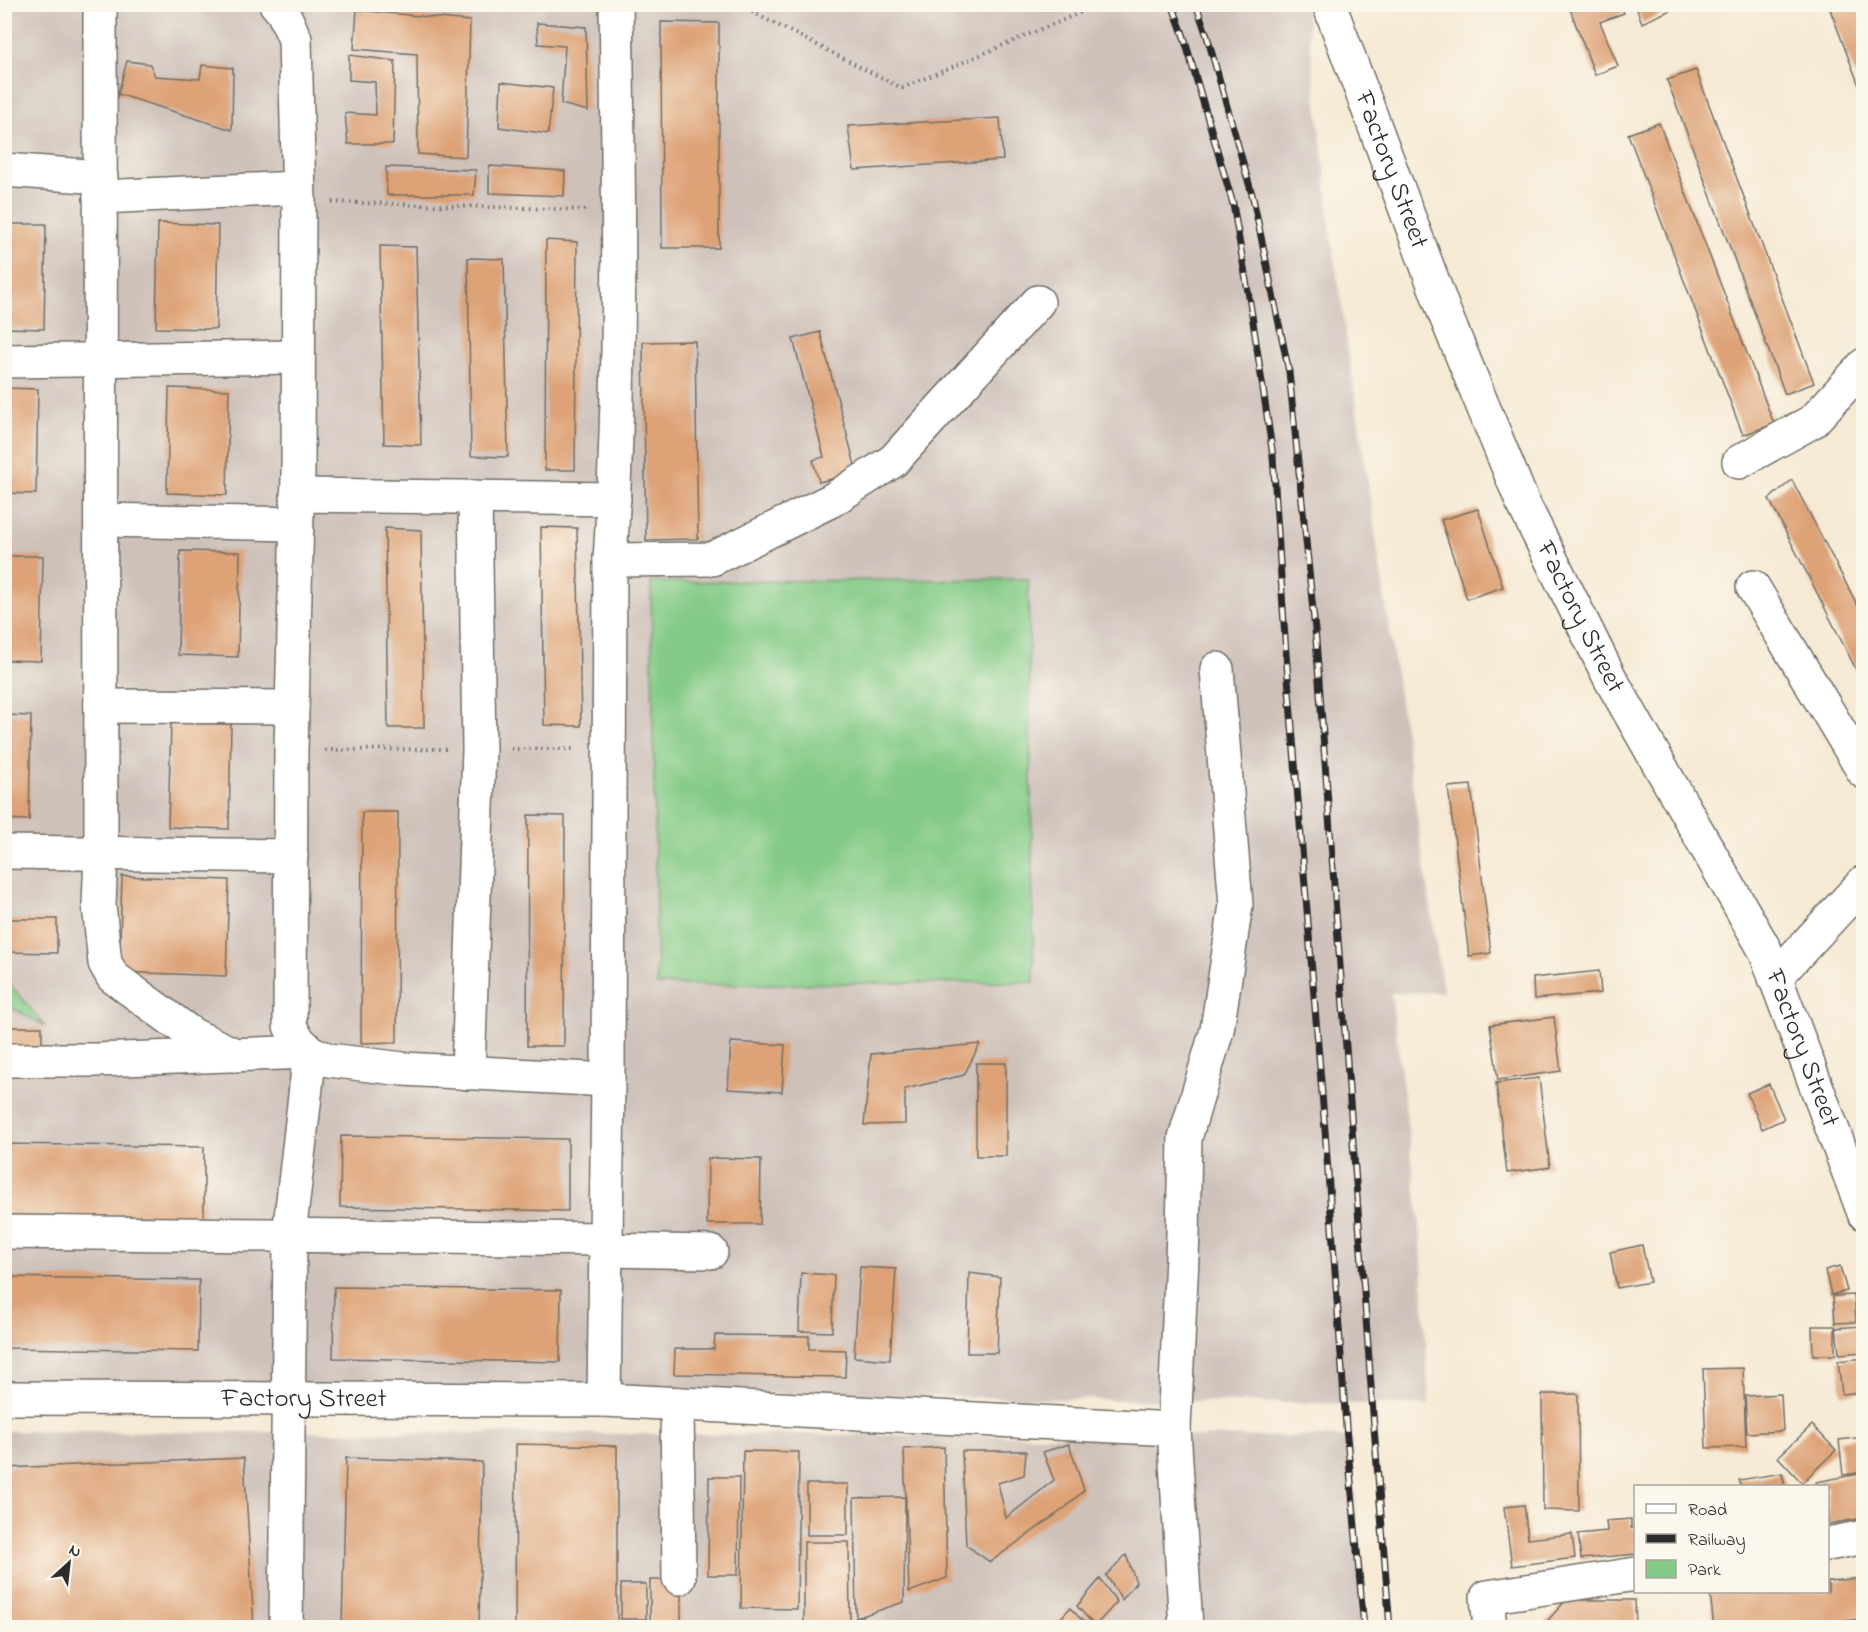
<svg xmlns="http://www.w3.org/2000/svg" width="1868" height="1632" viewBox="0 0 1868 1632" font-family="'Indie Flower',sans-serif">
<rect width="100%" height="100%" fill="#fbf7ec"/>
<filter id="ink" filterUnits="userSpaceOnUse"><feTurbulence type="fractalNoise" baseFrequency=".0167" numOctaves="2"/><feDisplacementMap in="SourceGraphic" scale="12" xChannelSelector="R" yChannelSelector="G"/><feConvolveMatrix kernelMatrix="1 2 1 2 8 2 1 2 1" color-interpolation-filters="sRGB"/></filter>
<filter id="wash" filterUnits="userSpaceOnUse"><feTurbulence type="fractalNoise" baseFrequency=".008" numOctaves="4" result="noise"/><feDisplacementMap in="SourceGraphic" scale="24" xChannelSelector="R" yChannelSelector="G"/><feGaussianBlur stdDeviation="1.35" result="paint"/><feColorMatrix in="noise" values="0 0 0 0 0 0 0 0 0 0 0 0 0 0 0 0 0 1.4 0 .05"/><feComposite in="paint" operator="in"/></filter>
<g filter="url(#wash)">
<rect width="100%" height="100%" fill="#f6ead5"/>
<g fill="#cec1ba">
<polygon points="5,5 1306,5 1332,241 1443,992 1391,993 1420,1225 1429,1405 5,1381"/>
<polygon points="5,1431 1351,1437 1365,1627 5,1628"/>
</g>
<g fill="#84cb87" stroke="#587b59" stroke-width="1.5">
<polygon points="1028,579 1034,982 657,985 651,582"/>
<polygon points="5,979 8,982 45,1026 5,1004"/>
</g>
<g id="blocks">
<g fill="#dda276">
<polygon points="1568,4 1620,4 1624,13 1600,22 1618,66 1595,75"/>
<polygon points="1635,4 1671,4 1673,9 1642,23"/>
<polygon points="1828,4 1864,4 1864,96 1863,96"/>
<polygon points="357,10 470,21 466,157 418,154 417,54 354,49"/>
<polygon points="661,22 719,23 719,248 662,248"/>
<polygon points="537,23 586,27 588,111 561,104 565,46 538,44"/>
<polygon points="349,55 395,61 393,144 348,144 345,113 376,115 375,82 349,80"/>
<polygon points="127,61 150,64 155,76 200,79 202,65 233,68 232,130 118,94"/>
<polygon points="1696,70 1814,383 1785,394 1667,80"/>
<polygon points="501,82 553,88 548,134 499,127"/>
<polygon points="1000,118 1003,160 854,170 848,126"/>
<polygon points="1659,123 1774,424 1743,435 1628,134"/>
<polygon points="489,166 565,171 564,196 489,193"/>
<polygon points="386,167 476,170 474,195 387,195"/>
<polygon points="158,223 218,225 216,329 156,328"/>
<polygon points="4,224 46,224 44,329 4,328"/>
<polygon points="546,240 577,242 575,470 545,470"/>
<polygon points="380,246 416,247 421,445 384,444"/>
<polygon points="468,258 504,259 508,457 471,456"/>
<polygon points="820,332 857,473 819,482 813,460 824,457 793,339"/>
<polygon points="695,341 698,539 646,540 643,342"/>
<polygon points="4,388 38,389 36,494 4,493"/>
<polygon points="169,388 229,390 227,495 167,493"/>
<polygon points="1792,480 1864,618 1864,685 1769,499"/>
<polygon points="1478,509 1503,587 1467,599 1441,520"/>
<polygon points="541,527 577,528 581,726 544,725"/>
<polygon points="385,528 421,530 424,728 388,728"/>
<polygon points="180,551 240,552 238,657 178,655"/>
<polygon points="4,556 43,556 41,661 4,660"/>
<polygon points="4,715 31,716 29,820 4,819"/>
<polygon points="171,723 231,724 229,829 168,827"/>
<polygon points="1471,785 1491,953 1469,956 1448,787"/>
<polygon points="362,812 398,812 397,1042 361,1043"/>
<polygon points="528,815 565,816 564,1046 527,1046"/>
<polygon points="122,876 229,880 226,976 119,972"/>
<polygon points="4,919 57,919 57,953 4,952"/>
<polygon points="1599,971 1601,993 1534,999 1533,978"/>
<polygon points="1554,1017 1561,1071 1498,1080 1490,1025"/>
<polygon points="4,1027 42,1027 42,1059 4,1058"/>
<polygon points="731,1042 785,1045 782,1092 728,1089"/>
<polygon points="980,1044 964,1075 905,1089 905,1124 864,1125 871,1054"/>
<rect x="976" y="1063" width="30" height="93"/>
<polygon points="1539,1078 1550,1167 1507,1173 1496,1083"/>
<polygon points="1769,1084 1784,1119 1762,1129 1747,1093"/>
<polygon points="341,1136 568,1139 568,1211 340,1207"/>
<polygon points="4,1144 204,1147 204,1218 4,1215"/>
<polygon points="708,1158 761,1159 760,1224 707,1224"/>
<polygon points="1642,1245 1650,1282 1617,1288 1610,1252"/>
<polygon points="1840,1266 1847,1291 1831,1295 1825,1270"/>
<polygon points="860,1267 896,1269 890,1360 854,1357"/>
<polygon points="801,1273 834,1275 832,1332 799,1331"/>
<polygon points="969,1273 1000,1277 997,1353 967,1353"/>
<polygon points="4,1277 199,1280 198,1351 4,1348"/>
<polygon points="334,1287 561,1290 560,1362 333,1358"/>
<polygon points="1854,1295 1856,1322 1835,1323 1833,1296"/>
<polygon points="1812,1326 1835,1326 1835,1355 1813,1355"/>
<polygon points="1861,1326 1864,1352 1839,1354 1836,1328"/>
<polygon points="715,1335 809,1336 809,1349 846,1350 845,1377 674,1374 675,1349 714,1349"/>
<polygon points="1864,1358 1864,1392 1842,1394 1838,1361"/>
<polygon points="1743,1368 1746,1447 1706,1448 1703,1369"/>
<polygon points="1542,1394 1578,1394 1579,1511 1543,1510"/>
<polygon points="1781,1394 1783,1431 1747,1433 1745,1396"/>
<polygon points="1812,1425 1836,1450 1802,1483 1778,1457"/>
<polygon points="1864,1437 1864,1472 1843,1475 1839,1440"/>
<polygon points="516,1444 617,1446 617,1628 515,1628"/>
<polygon points="1069,1444 1084,1490 1065,1508 990,1562 966,1545 962,1451 1026,1451 1024,1475 998,1483 1006,1518 1054,1480 1043,1452"/>
<polygon points="944,1447 947,1578 909,1592 904,1449"/>
<polygon points="743,1451 799,1452 797,1609 741,1608"/>
<polygon points="244,1458 254,1628 4,1628 4,1468"/>
<polygon points="346,1458 482,1462 479,1628 342,1628"/>
<polygon points="1782,1473 1785,1486 1741,1486 1739,1480"/>
<polygon points="1864,1473 1864,1518 1828,1524 1828,1486 1817,1486 1816,1482"/>
<polygon points="709,1477 739,1477 738,1575 708,1575"/>
<rect x="807" y="1484" width="41" height="51"/>
<polygon points="905,1497 904,1602 856,1618 854,1498"/>
<polygon points="1524,1505 1528,1539 1572,1534 1575,1558 1512,1566 1504,1507"/>
<polygon points="1631,1519 1631,1528 1636,1528 1636,1554 1581,1559 1578,1534 1607,1531 1606,1521"/>
<polygon points="804,1542 849,1542 850,1621 833,1628 804,1628"/>
<polygon points="1126,1555 1136,1582 1122,1600 1106,1575"/>
<polygon points="1864,1578 1864,1619 1770,1628 1714,1628 1710,1592 1828,1592 1828,1581"/>
<polygon points="1100,1579 1117,1602 1095,1626 1077,1606"/>
<rect x="650" y="1580" width="31" height="48"/>
<rect x="621" y="1584" width="25" height="35"/>
<polygon points="1566,1600 1635,1600 1636,1628 1541,1628"/>
<polygon points="1070,1608 1090,1628 1066,1628 1059,1620"/>
</g>
</g>
</g>
<g filter="url(#ink)">
<use href="#blocks" fill-opacity="0" stroke="#726e66" stroke-width="1.5"/>
<g fill="none" stroke-linecap="round" stroke-linejoin="round">
<defs>
<g id="minor">
<polyline points="100,4 101,854 99,905 105,963 113,977 193,1035 235,1055"/>
<polyline points="276,4 283,12 295,39 299,201 298,475 291,750 290,1026 297,1039 310,1052 329,1060 403,1069 608,1080"/>
<path id="s1" d="M1329 4 1445 314 1522 501 1610 678 1765 950 1864 1213"/>
<polyline points="4,170 101,177"/>
<polyline points="100,197 298,188"/>
<polyline points="4,361 298,357"/>
<polyline points="1739,462 1813,421 1864,365"/>
<polyline points="297,495 614,499"/>
<polyline points="101,520 296,524"/>
<polyline points="610,560 712,559 832,500 893,461 1038,302"/>
<polyline points="1753,587 1864,772"/>
<polyline points="101,706 292,707"/>
<polyline points="4,852 291,856"/>
<polyline points="1775,978 1864,882"/>
<polyline points="4,1060 96,1060 310,1052 289,1235 290,1245 286,1628"/>
<polyline points="468,1073 479,749 475,497"/>
<polyline points="4,1232 606,1239"/>
<polyline points="606,1250 711,1252"/>
<path id="s2" d="M4 1398 604 1400 1174 1429"/>
<path d="M604 1400 608 1080 610 560C622 376 619 190 616 4"/>
<polyline points="677,1404 679,1578"/>
<polyline points="1828,1544 1864,1537"/>
<polyline points="1186,1628 1174,1429 1183,1235 1185,1138 1217,1030 1236,905 1217,669"/>
<polyline points="1490,1628 1487,1597 1636,1574"/>
</g>
</defs>
<use href="#minor" stroke="#726e66" stroke-width="36"/>
<g stroke="#726e66" stroke-width="4" stroke-dasharray="1.5 4.5" stroke-linecap="butt">
<polyline points="736,4 902,88 1101,4"/>
<polyline points="332,202 586,210"/>
<polyline points="511,749 575,749"/>
<polyline points="325,750 446,749"/>
</g>
<use href="#minor" stroke="#fff" stroke-width="33"/>
<defs>
<g id="rail">
<polyline points="1172,4 1183,34 1233,204 1252,315 1273,456 1286,653 1325,1130 1346,1426 1364,1628"/>
<polyline points="1196,4 1207,36 1253,198 1289,372 1316,640 1374,1427 1390,1628"/>
</g>
</defs>
<use href="#rail" stroke="#2b2b2b" stroke-width="7"/>
<use href="#rail" stroke="#fbf7ec" stroke-width="4.5" stroke-dasharray="14" stroke-linecap="butt"/>
</g>
</g>
<g text-anchor="middle" dominant-baseline="central" stroke-width="4.5" stroke-linejoin="round" paint-order="stroke">
<g font-size="27" fill="#2b2b2b" stroke="#fbf7ec">
<text stroke="none"><textPath href="#s1" startOffset="177">Factory Street</textPath></text>
<text stroke="none"><textPath href="#s1" startOffset="663">Factory Street</textPath></text>
<text stroke="none"><textPath href="#s1" startOffset="1149">Factory Street</textPath></text>
<text stroke="none"><textPath href="#s2" startOffset="300">Factory Street</textPath></text>
</g>
</g>
<rect width="1868" height="1632" fill="none" stroke="#fbf7ec" stroke-width="24"/>
<rect x="1634" y="1485" width="195" height="108" fill="#fbf7ec" stroke="#a8a59f" stroke-width="1.5"/>
<rect x="1646" y="1504" width="30" height="9" fill="#ffffff" stroke="#a8a59f" stroke-width="1.5"/>
<text x="1688" y="1515" font-size="18" fill="#2b2b2b">Road</text>
<rect x="1646" y="1534" width="30" height="9" fill="#2b2b2b" stroke="#a8a59f" stroke-width="1.5"/>
<text x="1688" y="1545" font-size="18" fill="#2b2b2b">Railway</text>
<rect x="1646" y="1560" width="30" height="18" fill="#84cb87" stroke="#a8a59f" stroke-width="1.5"/>
<text x="1688" y="1575" font-size="18" fill="#2b2b2b">Park</text>
<g transform="translate(69 1563) rotate(27)" stroke="#fbf7ec" stroke-width="4.5" paint-order="stroke">
<path d="M0-4.5L10 22L0 15L-10 22Z" fill="#2b2b2b"/>
<text y="-9" font-size="16" font-weight="bold" text-anchor="middle" fill="#2b2b2b">N</text>
</g>
</svg>
